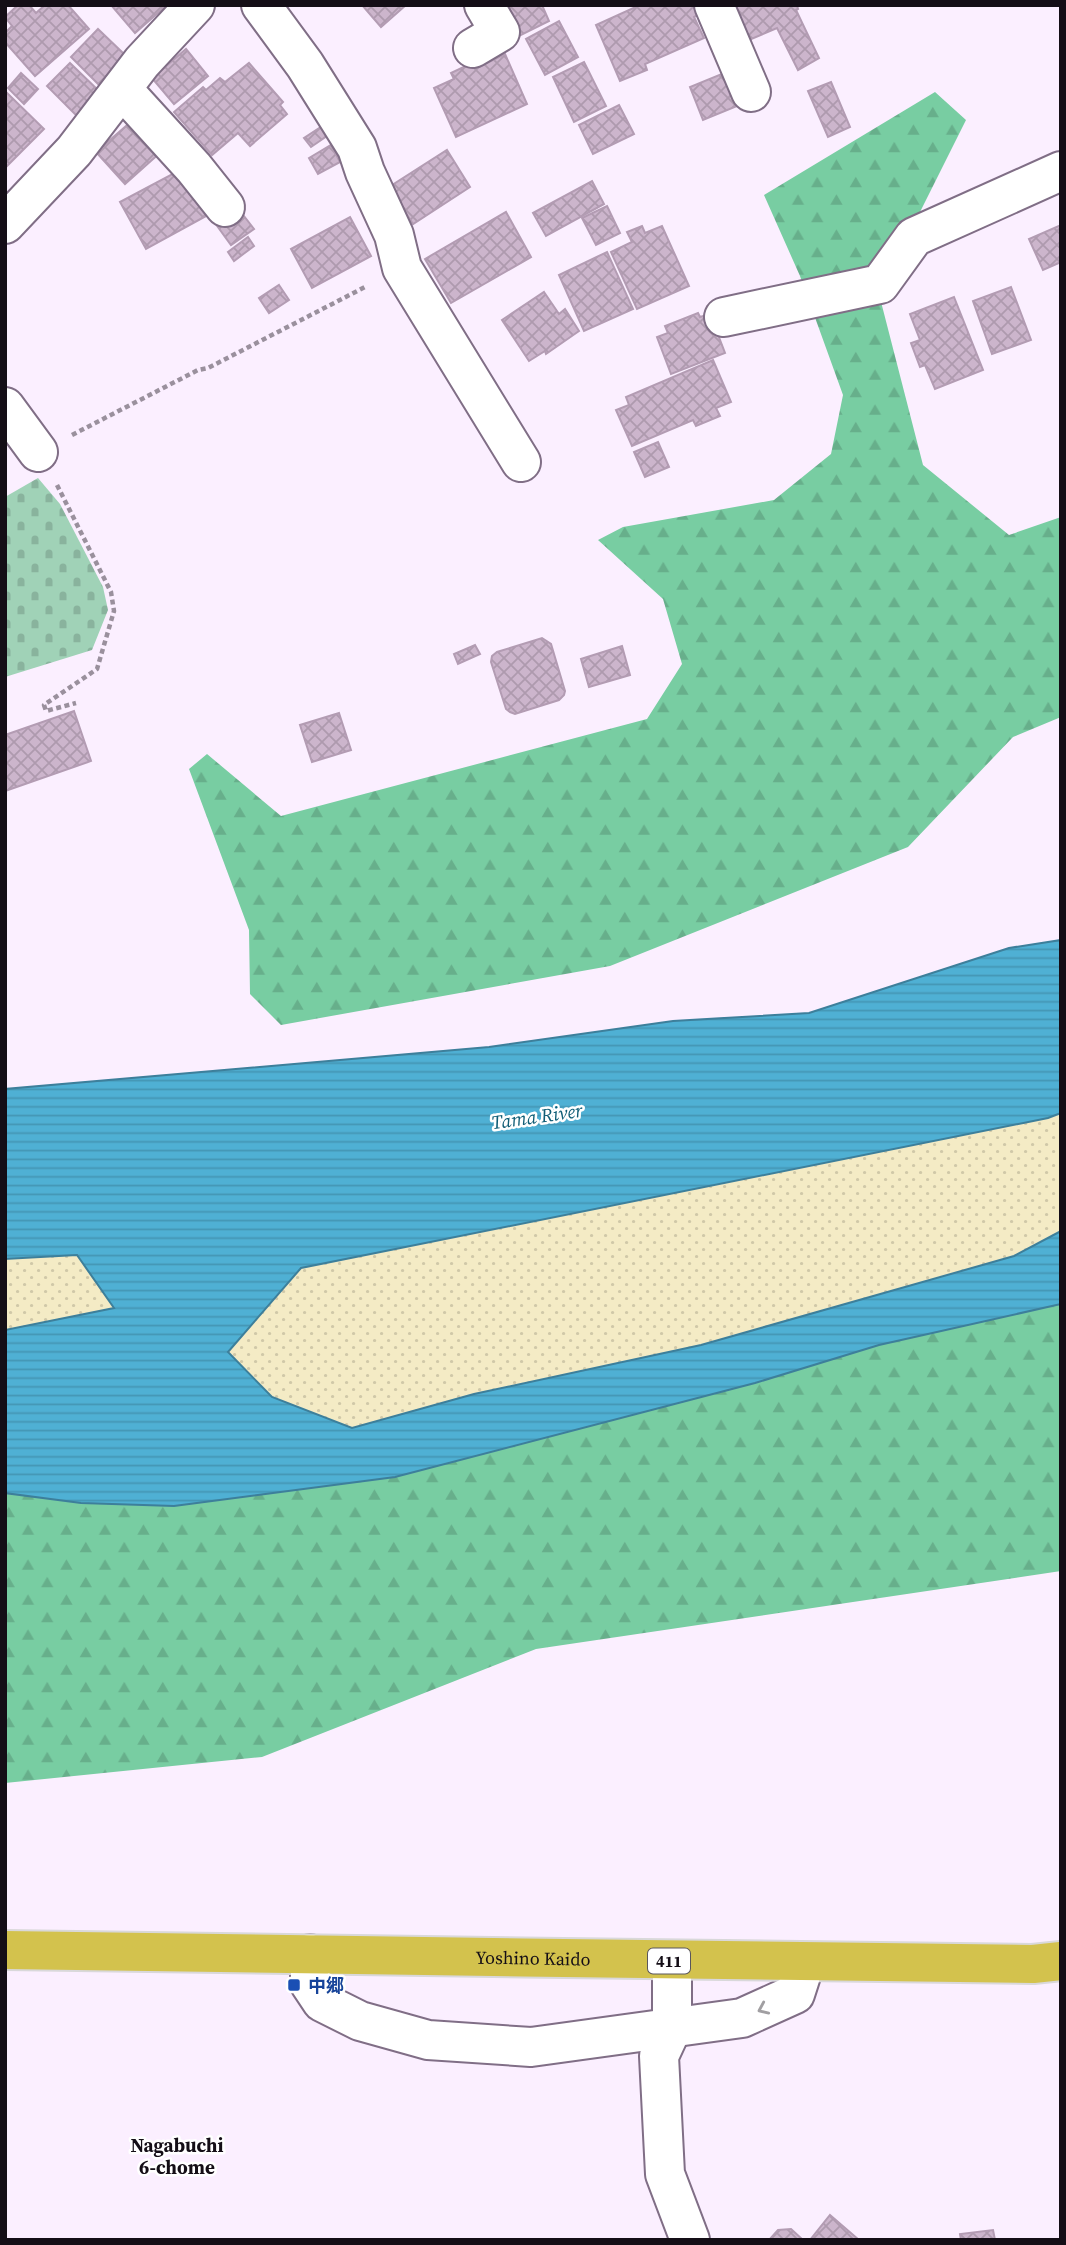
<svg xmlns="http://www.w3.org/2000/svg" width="1066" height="2245" viewBox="0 0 1066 2245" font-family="'Source Serif 4','Noto Sans JP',serif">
<defs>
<pattern id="forest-firs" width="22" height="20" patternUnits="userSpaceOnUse" patternTransform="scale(1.75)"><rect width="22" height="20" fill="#78cda2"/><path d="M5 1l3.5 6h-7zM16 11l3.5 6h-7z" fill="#67af8b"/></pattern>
<pattern id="sand-dots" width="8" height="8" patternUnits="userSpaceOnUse" patternTransform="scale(1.75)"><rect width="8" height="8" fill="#f4ebc5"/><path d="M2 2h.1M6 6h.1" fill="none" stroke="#d0c8a8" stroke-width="1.8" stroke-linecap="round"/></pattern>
<pattern id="cemetery-stones" width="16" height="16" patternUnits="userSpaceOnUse" patternTransform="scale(1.75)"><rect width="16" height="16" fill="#a0d2b7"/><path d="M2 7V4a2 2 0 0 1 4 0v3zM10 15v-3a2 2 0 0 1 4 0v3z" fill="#89b39d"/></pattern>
<pattern id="water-rules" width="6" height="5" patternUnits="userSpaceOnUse" patternTransform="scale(1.75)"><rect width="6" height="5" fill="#4fb0d4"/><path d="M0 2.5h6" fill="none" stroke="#4496b5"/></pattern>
<pattern id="building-cross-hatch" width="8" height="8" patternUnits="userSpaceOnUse" patternTransform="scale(1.75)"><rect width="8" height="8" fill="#ccb5cc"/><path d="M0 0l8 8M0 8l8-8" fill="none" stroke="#ae9aae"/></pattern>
</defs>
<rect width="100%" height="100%" fill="#fbefff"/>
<g fill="url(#forest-firs)">
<polygon points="935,92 966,120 879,294 923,465 1009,535 1061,517 1061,717 1013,737 908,847 610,966 281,1025 250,994 249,930 189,769 207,754 281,816 647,719 682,664 663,599 598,540 623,527 774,500 831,454 843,395 800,276 764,195"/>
<polygon points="1061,1304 1061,1571 536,1649 262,1757 5,1783 5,1493 81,1503 174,1506 755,1383 879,1345"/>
</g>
<g fill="url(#sand-dots)">
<polygon points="1061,1113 1061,1231 1014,1256 701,1345 474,1394 352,1428 272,1397 228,1352 301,1268 1048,1118"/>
<polygon points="77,1255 115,1308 5,1330 5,1259"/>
</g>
<polygon fill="url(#cemetery-stones)" points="38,478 60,504 103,587 108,610 92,650 5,677 5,497"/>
<polygon fill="url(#water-rules)" stroke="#3d7f9b" stroke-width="2" points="1061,940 1061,1113 1048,1118 301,1268 228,1352 272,1397 352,1428 474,1394 701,1345 1014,1256 1061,1231 1061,1304 879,1345 755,1383 395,1477 174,1506 81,1503 5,1493 5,1330 114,1308 77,1255 5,1259 5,1089 489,1047 673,1021 809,1013 1009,948"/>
<g fill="url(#building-cross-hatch)" stroke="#b39cb3" stroke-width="2">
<polygon points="18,5 29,5 36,13 45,5 68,5 89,29 35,76 5,42 5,33 12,26 5,17"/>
<polygon points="111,5 167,5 135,33"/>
<polygon points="362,5 406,5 381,27"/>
<polygon points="504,5 542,5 549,21 519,36"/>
<polygon points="640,5 696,5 700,14 694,17 704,38 645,64 647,70 620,81 596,25"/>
<polygon points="728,5 797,5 798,9 796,10 819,58 798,70 777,28 742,43"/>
<polygon points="559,21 578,57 545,75 526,39"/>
<polygon points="98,29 125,55 102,88 71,57"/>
<polygon points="186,49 208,76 174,104 152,78"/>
<polygon points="505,54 527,104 456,137 434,88 454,79 451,73 474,62 477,68"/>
<polygon points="584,62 606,106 574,122 553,77"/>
<polygon points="70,63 100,92 77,116 47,86"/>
<polygon points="249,63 283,102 280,105 287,114 250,146 238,133 212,155 174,112 203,87 206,90 220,78 225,82"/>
<polygon points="729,71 742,104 703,120 690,87"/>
<polygon points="21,73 38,89 24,104 8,88"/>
<polygon points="831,82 850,127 828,137 808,91"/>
<polygon points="5,91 44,129 5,168"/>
<polygon points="619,105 634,134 593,154 579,125"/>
<polygon points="133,120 161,152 125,184 96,152"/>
<polygon points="321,127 327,136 311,147 304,138"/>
<polygon points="331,145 340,162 318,174 309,158"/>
<polygon points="447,150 470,187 413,224 389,187"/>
<polygon points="180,170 206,216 146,249 120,202"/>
<polygon points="592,181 604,204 546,236 533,213"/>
<polygon points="607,206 620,233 596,245 582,218"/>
<polygon points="237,207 254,229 231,245 215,223"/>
<polygon points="506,212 531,257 451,303 425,259"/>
<polygon points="350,217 371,256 312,288 291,249"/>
<polygon points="1061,225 1061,262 1043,270 1029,239"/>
<polygon points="642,226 645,233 662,226 689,286 637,309 611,252 632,242 627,232"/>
<polygon points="248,237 254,246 234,261 228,252"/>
<polygon points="607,252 633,309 584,331 559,275"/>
<polygon points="279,285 289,300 269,313 259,298"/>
<polygon points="1011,287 1031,340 992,354 973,301"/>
<polygon points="544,292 559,314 565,309 579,331 546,354 545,351 529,361 502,320"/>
<polygon points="954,297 983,370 935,389 925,365 920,367 911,343 920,340 910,314"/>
<polygon points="698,313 700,317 710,314 725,353 671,374 657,337 668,333 665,326"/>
<polygon points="713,360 731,402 716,408 720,416 696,426 693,420 632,446 616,410 629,405 626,397"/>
<polygon points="658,442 669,467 645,477 634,452"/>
<polygon points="542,638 551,644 565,691 564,695 559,700 515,714 510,712 506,709 491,662 492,656 497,652"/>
<polygon points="475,645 480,654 458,664 454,654"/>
<polygon points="622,646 630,675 589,687 581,659"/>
<polygon points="74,711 91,761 5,791 5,735"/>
<polygon points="339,713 351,750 312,762 300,725"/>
<polygon points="830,2215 859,2240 810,2240"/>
<polygon points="791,2229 803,2240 769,2240 778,2230"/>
<polygon points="993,2230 995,2240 961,2240 960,2234"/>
</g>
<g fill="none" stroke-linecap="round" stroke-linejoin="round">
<defs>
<g id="minor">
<polyline points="261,5 305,65 357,148 365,172 394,235 402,268 521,462"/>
<polyline points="714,5 751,92"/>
<polyline points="473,48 500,32 484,5"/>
<polyline points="122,89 194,168 225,207"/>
<polyline points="5,224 74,151 142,62 195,5"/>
<polyline points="724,317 880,284 914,237 1061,171"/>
<polyline points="5,407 38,452"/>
<polyline points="310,1954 310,1984 322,2002 360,2021 428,2040 531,2047 742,2018 795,1994 805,1963"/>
<polyline points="672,1961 672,2028 659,2056 665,2174 690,2240"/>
</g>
<g id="highway">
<path id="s1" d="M5 1950C348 1953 690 1962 1033 1964L1061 1961"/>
</g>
</defs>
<use href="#minor" stroke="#806e86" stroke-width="42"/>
<use href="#highway" stroke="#d9d8da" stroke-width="42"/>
<g stroke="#9a909d" stroke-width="4.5" stroke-dasharray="5 3.5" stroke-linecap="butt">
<polyline points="72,435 198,370 208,368 367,286"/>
<polyline points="57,485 111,592 114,611 97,669 44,705 46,711 76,703"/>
</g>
<use href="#minor" stroke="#fff" stroke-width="38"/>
<use href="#highway" stroke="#d3c24d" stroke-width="38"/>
</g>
<defs><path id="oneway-chevron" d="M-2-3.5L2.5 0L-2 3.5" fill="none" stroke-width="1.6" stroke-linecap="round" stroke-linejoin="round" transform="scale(1.75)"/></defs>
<use stroke="#a19fa2" href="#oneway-chevron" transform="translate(763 2009) rotate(156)"/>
<rect fill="#1a4fb4" stroke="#fff" stroke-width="2.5" x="287" y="1978" width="14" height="14" rx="3.5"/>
<g text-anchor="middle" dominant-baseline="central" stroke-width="5" stroke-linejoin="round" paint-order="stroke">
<rect fill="#fff" stroke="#5a565c" stroke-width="2" x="648" y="1948.5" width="42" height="25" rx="5"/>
<g font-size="16" font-weight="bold" fill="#140e16">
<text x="669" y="1961">411</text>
</g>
<g font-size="18" fill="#140e16" stroke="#fff">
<text stroke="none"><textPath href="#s1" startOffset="528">Yoshino Kaido</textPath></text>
</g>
<g font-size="18" font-weight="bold" fill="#164399" stroke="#fff" text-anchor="start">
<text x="308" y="1985">中郷</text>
</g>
<g font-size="19" font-style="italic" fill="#0f5d76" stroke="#fff">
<text transform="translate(537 1116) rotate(-8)">Tama River</text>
</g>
<g font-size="19" font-weight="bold" fill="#140e16" stroke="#fff">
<text x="177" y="2145">Nagabuchi<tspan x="177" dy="22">6-chome</tspan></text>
</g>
</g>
<rect width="1066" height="2245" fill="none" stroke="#140e16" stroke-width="14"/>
</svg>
